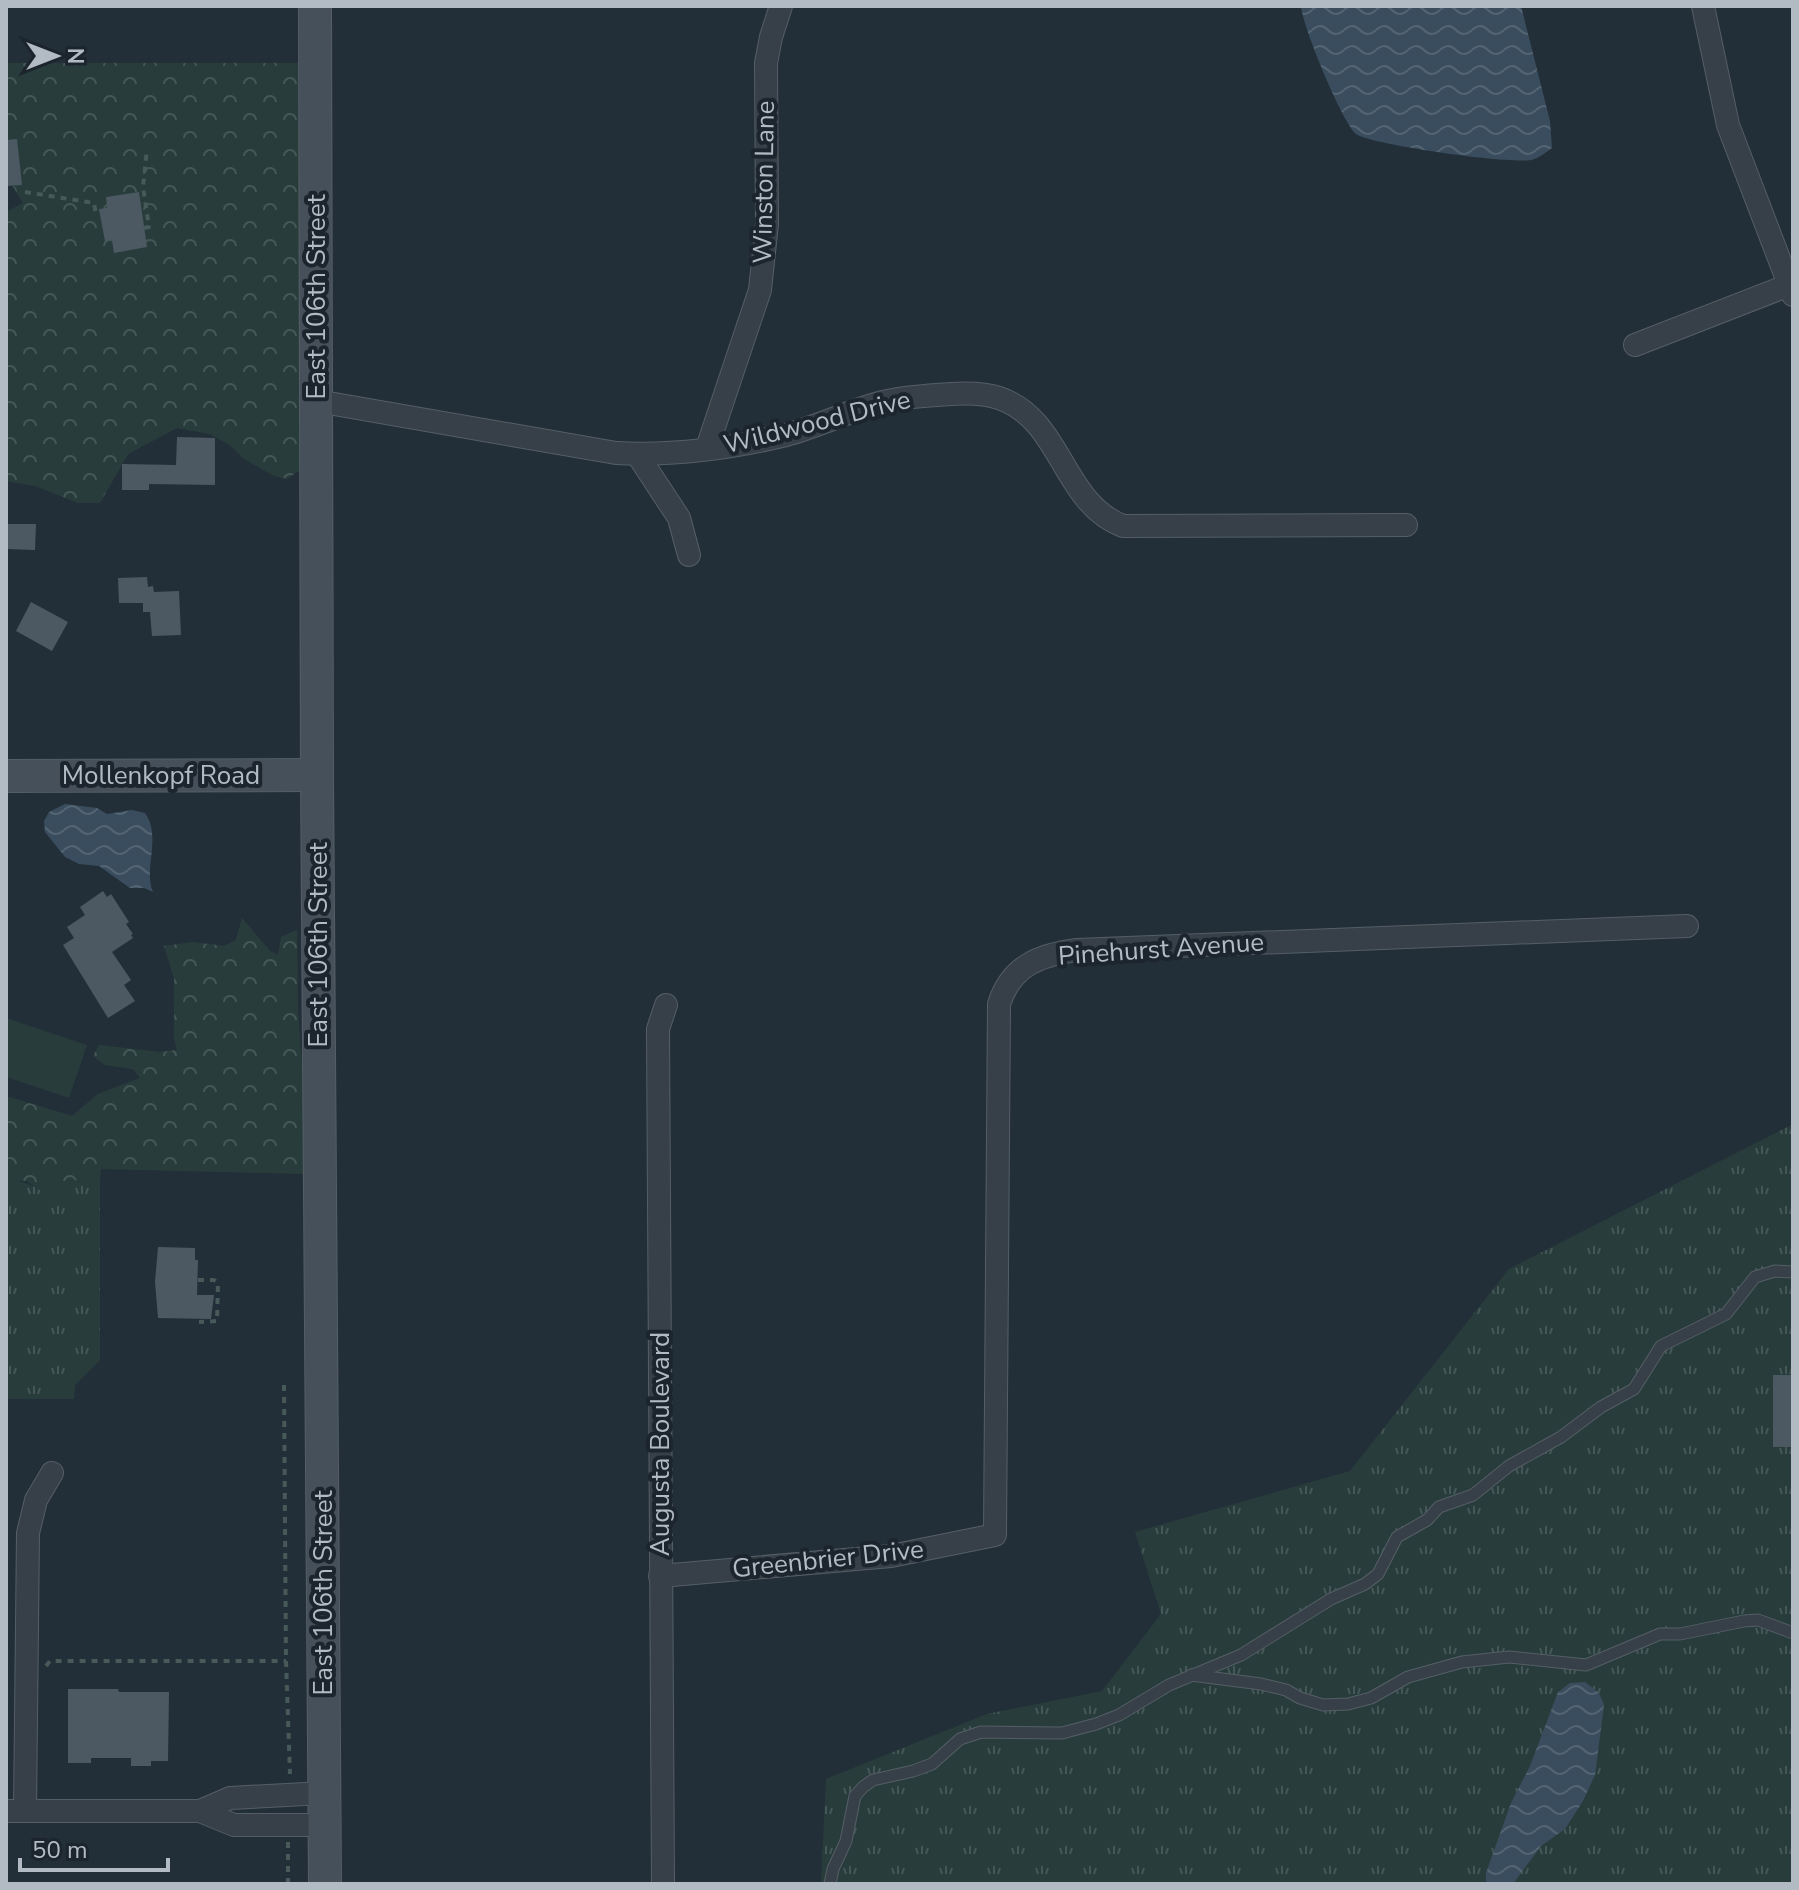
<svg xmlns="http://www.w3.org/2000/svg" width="1799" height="1890" viewBox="0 0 1799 1890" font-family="'Nunito Sans',sans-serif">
<defs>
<pattern id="grass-tufts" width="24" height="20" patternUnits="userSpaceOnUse" patternTransform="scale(2)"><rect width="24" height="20" fill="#283d3b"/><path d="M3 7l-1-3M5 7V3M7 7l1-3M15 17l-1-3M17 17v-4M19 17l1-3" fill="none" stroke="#455756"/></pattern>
<pattern id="forest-crowns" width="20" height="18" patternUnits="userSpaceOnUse" patternTransform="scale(2)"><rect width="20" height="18" fill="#283d3b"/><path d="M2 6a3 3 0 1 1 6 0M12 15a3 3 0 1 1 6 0" fill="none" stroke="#455756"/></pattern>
<pattern id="water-waves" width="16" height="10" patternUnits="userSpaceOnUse" patternTransform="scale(2)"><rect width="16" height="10" fill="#394d5e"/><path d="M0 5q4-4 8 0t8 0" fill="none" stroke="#536573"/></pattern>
</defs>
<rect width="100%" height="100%" fill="#232f38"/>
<g fill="url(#grass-tufts)">
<polygon points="1793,1124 1793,1884 821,1884 826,1779 987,1714 1102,1691 1161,1614 1135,1532 1350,1471 1509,1269"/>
<path d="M6 1176C17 1182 27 1182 40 1190 63 1176 76 1183 100 1178V1360L75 1385 74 1399H6Z"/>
</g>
<g fill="url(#forest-crowns)">
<polygon points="6,63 300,63 303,468 287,479 274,476 244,459 231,446 210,434 177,428 128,454 100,503 78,503 35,486 6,481 6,212 23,203 6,175"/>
<path d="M242 918 270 951 278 955 281 937 297 930 298 1011 310 1174 101 1169 100 1178C75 1183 63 1176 40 1190L26 1181 13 1180 6 1176V1096L72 1116 98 1094 140 1078 133 1069 105 1065 93 1056 99 1045 160 1052 177 1050 174 1039V978L164 946 193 942 224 946 236 940Z"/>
</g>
<polygon fill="#283d3b" points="6,1018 87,1045 69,1098 6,1077"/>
<g fill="url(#water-waves)">
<path d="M1301 6H1521L1550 121 1552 148C1546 152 1538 159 1531 160 1509 164 1372 145 1356 134 1342 122 1302 25 1301 6Z"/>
<path d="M65 804 97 808 107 814 132 810 145 813C162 837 143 869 153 892L144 888H130L99 866 79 864 65 857 45 832 44 821 49 812Z"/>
<polygon points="1585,1682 1599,1693 1604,1705 1595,1775 1583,1801 1565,1829 1541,1846 1513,1884 1486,1884 1486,1873 1511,1803 1530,1766 1558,1692 1570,1683"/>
</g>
<g fill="#4c5963">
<polygon points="17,139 22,185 6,186 6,140"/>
<polygon points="139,192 147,247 114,253 112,240 105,241 99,209 107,208 106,197"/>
<polygon points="177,437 215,438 215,485 149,484 149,490 122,490 122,464 176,465"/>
<polygon points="6,524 36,524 35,550 6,549"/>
<polygon points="147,577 148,587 153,586 154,592 179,591 181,635 152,636 150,612 143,612 143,603 119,603 118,578"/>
<polygon points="31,602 68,622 52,651 16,631"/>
<polygon points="103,891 107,897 111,894 129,922 126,924 133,934 131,935 133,938 112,952 131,980 124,985 135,1001 108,1018 63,945 74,938 67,927 85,915 80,907"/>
<polygon points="158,1247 195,1248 195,1260 198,1260 197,1295 214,1295 211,1319 158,1318 155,1282"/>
<rect x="1773" y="1375" width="20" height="72"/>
<polygon points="68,1689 118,1689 119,1692 169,1692 168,1761 151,1761 151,1766 131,1766 131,1758 91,1758 91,1763 68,1763"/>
</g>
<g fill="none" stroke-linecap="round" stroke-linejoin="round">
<defs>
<g id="lane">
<polyline points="1191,1675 1261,1684 1286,1690 1300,1698 1323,1705 1348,1704 1371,1698 1408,1677 1462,1662 1509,1657 1586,1665 1660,1634 1680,1634 1744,1621 1758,1620 1793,1633"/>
<polyline points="830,1884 833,1869 846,1841 855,1796 863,1787 873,1780 913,1771 932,1764 960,1739 981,1732 1062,1733 1096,1724 1119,1715 1169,1685 1241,1655 1331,1599 1365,1584 1378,1574 1397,1537 1427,1520 1439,1507 1473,1495 1509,1466 1561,1437 1601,1407 1634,1389 1661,1346 1726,1314 1755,1277 1775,1271 1793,1272"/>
</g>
<g id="street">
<polyline points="1703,6 1728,125 1793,295"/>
<polyline points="1635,345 1789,285"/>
<path d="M317 401 616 453C672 456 732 448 786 435 815 427 843 414 872 405 897 397 925 396 951 394 967 393 984 393 999 398 1062 419 1062 503 1123 526L1406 525"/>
<polyline points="707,448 760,290 767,224 766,63 771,37 781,6"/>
<polyline points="637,454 679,518 689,555"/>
<path d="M660 1576 891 1556 995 1535 999 1004C1011 966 1039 955 1077 950L1687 926"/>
<polyline points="6,1811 200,1811 234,1825 324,1825"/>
<polyline points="25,1811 28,1533 36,1500 52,1473"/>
<polyline points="200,1811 230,1798 324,1793"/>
<polyline points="663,1884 658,1029 666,1005"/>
</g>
<g id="secondary">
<polyline points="315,6 317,775 325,1884"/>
<polyline points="6,776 317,775"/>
</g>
</defs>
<use href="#lane" stroke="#555e66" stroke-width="13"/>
<use href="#street" stroke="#555e66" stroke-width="24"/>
<use href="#secondary" stroke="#555e66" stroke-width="34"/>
<g stroke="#475959" stroke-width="4" stroke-dasharray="6 6" stroke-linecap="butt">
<polyline points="25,192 94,203 96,215"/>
<polyline points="144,228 149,227 143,187 147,149"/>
<polyline points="198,1280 214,1280 218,1283 217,1321 199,1322"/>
<polyline points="284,1385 286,1661 290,1774"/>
<polyline points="46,1666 50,1661 286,1661"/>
<polyline points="288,1884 288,1842"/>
</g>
<use href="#lane" stroke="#374048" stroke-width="11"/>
<use href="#street" stroke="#374048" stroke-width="22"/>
<use href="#secondary" stroke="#45505b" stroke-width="32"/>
</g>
<g text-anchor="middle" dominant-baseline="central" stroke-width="8" stroke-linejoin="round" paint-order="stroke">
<g font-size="26" fill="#b2bbc4" stroke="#1c252d">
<text transform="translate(764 182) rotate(-89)">Winston Lane</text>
<text transform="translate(316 297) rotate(-90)">East 106th Street</text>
<text transform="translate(817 422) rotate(-14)">Wildwood Drive</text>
<text x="161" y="775">Mollenkopf Road</text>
<text transform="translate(318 945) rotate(-90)">East 106th Street</text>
<text transform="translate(1161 949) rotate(-4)">Pinehurst Avenue</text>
<text transform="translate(660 1444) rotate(-90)">Augusta Boulevard</text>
<text transform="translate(828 1559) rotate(-6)">Greenbrier Drive</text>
<text transform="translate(323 1593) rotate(-90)">East 106th Street</text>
</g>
</g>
<rect width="1799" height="1890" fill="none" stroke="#b2bbc4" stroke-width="16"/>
<g transform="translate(56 56) rotate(90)" stroke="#1c252d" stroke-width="6" paint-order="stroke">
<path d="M0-6L14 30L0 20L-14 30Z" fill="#b2bbc4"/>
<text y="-12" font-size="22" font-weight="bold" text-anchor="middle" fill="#b2bbc4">N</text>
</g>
<path d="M20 1858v12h148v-12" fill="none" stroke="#b2bbc4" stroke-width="4"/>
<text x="32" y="1858" font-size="24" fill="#b2bbc4" stroke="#1c252d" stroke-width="6" paint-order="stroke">50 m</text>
</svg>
